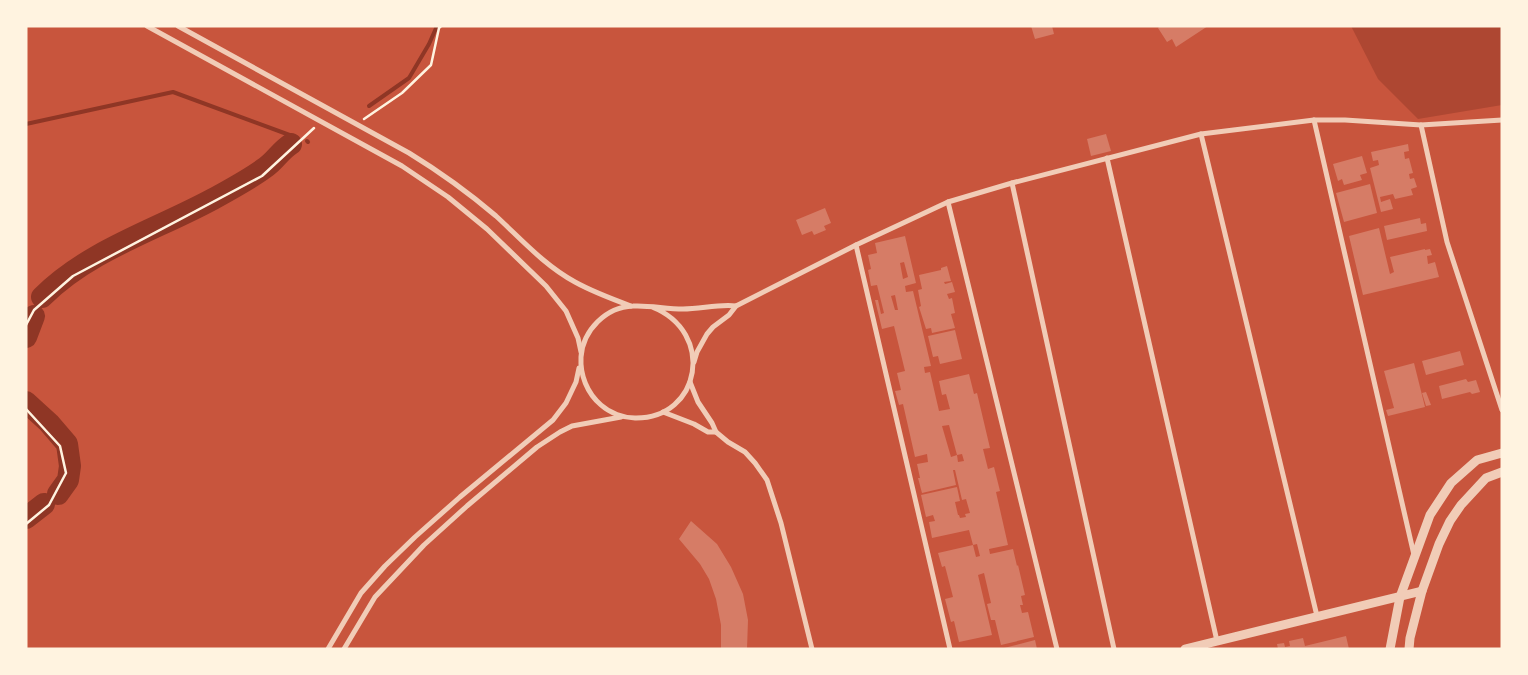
<svg xmlns="http://www.w3.org/2000/svg" width="1528" height="675" viewBox="0 0 1528 675" font-family="'Public Sans',sans-serif">
<rect width="100%" height="100%" fill="#c8553d"/>
<polygon fill="#ae4732" points="1351,26 1502,26 1502,105 1418,119 1378,79"/>
<g fill="none" stroke-linecap="round" stroke-linejoin="round">
<g stroke="#8f3625" stroke-width="4">
<polyline points="369,106 409,78 429,44 437,26"/>
<polyline points="26,124 173,92 295,137"/>
<polyline points="307,141 308,142"/>
</g>
<g stroke="#8f3625" stroke-width="22">
<path d="M42 297C89 250 156 230 213 199 231 189 250 179 266 167 276 160 280 151 291 144"/>
<polyline points="26,337 34,316"/>
<polyline points="26,402 49,423 67,444 70,466 68,480 58,494"/>
<polyline points="26,518 44,504"/>
</g>
</g>
<g fill="#d67c66" fill-rule="evenodd">
<polygon points="1031,26 1052,26 1054,34 1035,39"/>
<polygon points="1160,26 1208,26 1176,47 1172,39 1167,42 1158,28"/>
<polygon points="1106,134 1111,151 1091,156 1087,139"/>
<polygon points="1408,144 1409,151 1404,152 1405,159 1409,158 1413,173 1409,174 1410,179 1414,178 1417,187 1411,189 1413,195 1395,199 1393,194 1380,197 1381,202 1390,199 1393,209 1381,212 1370,168 1379,165 1378,160 1373,161 1371,152"/>
<polygon points="1362,156 1367,173 1360,175 1362,180 1344,185 1342,179 1338,181 1333,164"/>
<polygon points="1370,184 1377,213 1344,222 1336,193"/>
<polygon points="825,208 831,223 824,226 826,230 814,235 812,231 802,235 796,220"/>
<polygon points="1420,218 1421,224 1426,223 1427,231 1387,240 1384,226"/>
<polygon points="1379,228 1390,274 1394,272 1390,257 1425,249 1425,250 1430,249 1432,255 1427,256 1428,264 1435,262 1439,277 1363,295 1349,236"/>
<path d="M905 236 916 283 905 286 906 292 913 291 931 366 924 367 925 373 930 372 939 411 950 409 946 394 942 395 939 381 969 374 974 394 977 393 990 448 983 449 988 469 994 467 1000 491 996 492 1008 545 989 549 990 554 1013 549 1017 566 1018 565 1025 595 1021 596 1023 605H1020L1022 613 1028 612 1034 637 1001 645 995 620H991L987 604 991 603 984 573 978 575 992 635 959 642 954 621 951 622 945 599 953 597 945 566 942 567 938 553 973 545 976 557 980 556 977 544 973 545 969 530 932 538 929 522 935 521 933 515 926 517 921 495 957 487 960 501 955 502 958 515H959L960 518 966 517 965 514 970 513 966 499 962 500 955 470H953L956 485 922 493 918 478H920L917 464 928 462 927 454 915 457 903 404 899 405 895 391 901 390 897 373 905 371 894 326 882 329 875 300H878L881 314 884 313 877 285 871 286 868 270 871 269 868 255 877 253 875 243ZM904 262 908 277 903 279 900 263ZM895 295 898 310H895L891 296ZM949 425 957 455 951 457 942 426ZM962 454 964 461 958 462 957 455Z"/>
<polygon points="947,266 951,281 944,282 945,284 952,282 955,292 947,294 949,299 952,298 955,313 951,314 955,328 932,333 931,328 926,329 919,307 921,306 918,290 922,289 919,275 941,270 941,268"/>
<polygon points="955,330 962,359 940,364 938,356 933,357 928,336"/>
<polygon points="1460,351 1464,365 1426,375 1422,361"/>
<polygon points="1414,363 1425,407 1388,416 1386,410 1394,408 1384,371"/>
<polygon points="1466,379 1468,382 1476,380 1480,392 1472,394 1470,392 1442,399 1439,386"/>
<polygon points="1426,392 1431,405 1426,406 1422,393"/>
<polygon points="691,521 717,544 731,567 743,594 748,620 747,649 721,649 721,625 716,599 709,579 700,564 679,539"/>
<polygon points="1346,636 1349,649 1278,649 1277,644 1284,643 1285,647 1290,646 1289,641 1303,638 1305,646"/>
<polygon points="1035,640 1037,649 1004,649 1004,648"/>
</g>
<g fill="none" stroke-linecap="round" stroke-linejoin="round">
<g stroke="#fff3e0" stroke-width="2.5">
<polyline points="364,119 402,93 431,65 439,28 441,26"/>
<polyline points="26,325 34,310 73,276 262,176 314,128"/>
<polyline points="26,409 60,446 66,473 49,505 26,524"/>
</g>
<g stroke="#f1ccb7" stroke-width="5">
<polyline points="147,26 402,166 448,197 487,229 546,286 566,311 578,338 581,352"/>
<path d="M178 26 409 153C440 172 469 193 496 216 521 239 544 265 575 282 593 292 612 299 631 306"/>
<polyline points="1314,120 1414,555"/>
<polyline points="1421,125 1447,242 1502,410"/>
<polyline points="1201,134 1317,616"/>
<polyline points="1107,158 1217,641"/>
<polyline points="1012,183 1114,649"/>
<polyline points="948,202 1057,649"/>
<polyline points="856,245 950,649"/>
<path d="M652 307C716 332 701 419 635 418 623 418 610 413 601 405 587 393 580 375 581 357 583 330 606 307 633 306 649 305 666 309 683 309 701 309 718 304 736 306"/>
<polyline points="694,362 697,352 707,334 713,327 729,315 736,306 856,245 948,202 1012,183 1201,134 1314,120 1345,120 1421,125 1502,120"/>
<polyline points="690,382 698,402 712,423 716,432 728,442 745,452 755,463 767,480 781,523 812,649"/>
<polyline points="663,412 694,424 708,432 716,432"/>
<polyline points="328,649 361,593 385,566 415,537 460,497 553,420 566,403 576,382 579,368"/>
<polyline points="344,649 375,597 424,545 467,506 537,447 560,432 572,426 621,417"/>
</g>
<g stroke="#f1ccb7" stroke-width="9">
<polyline points="1185,649 1422,591"/>
<polyline points="1390,649 1400,597 1430,515 1451,483 1477,460 1502,453"/>
<polyline points="1409,649 1410,638 1422,591 1439,544 1450,521 1461,505 1486,478 1502,472"/>
</g>
</g>
<rect width="1528" height="675" fill="none" stroke="#fff3e0" stroke-width="55"/>
</svg>
